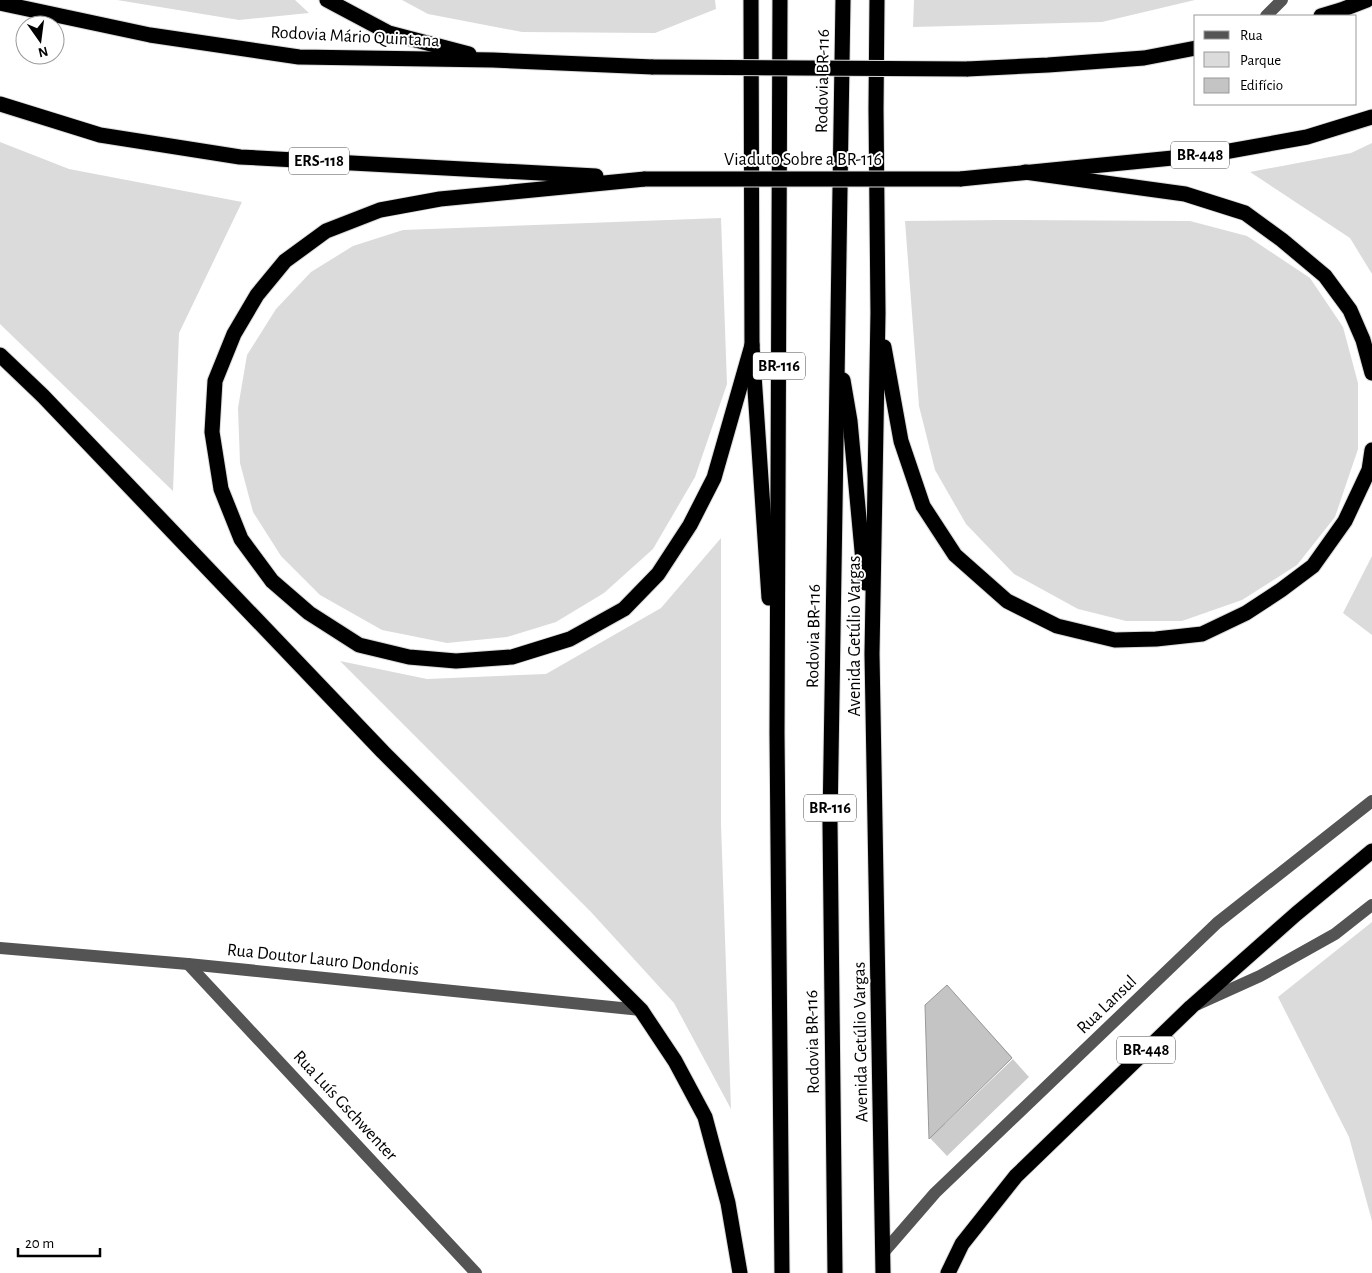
<svg xmlns="http://www.w3.org/2000/svg" width="1372" height="1273" viewBox="0 0 1372 1273" font-family="'Alegreya Sans',sans-serif">
<rect width="100%" height="100%" fill="#fff"/>
<g fill="#dbdbdb">
<polygon points="117,0 295,0 309,13 239,20"/>
<polygon points="402,0 715,0 716,9 655,33 522,32 428,14"/>
<polygon points="914,0 1195,0 1102,22 913,27"/>
<polygon points="0,142 69,169 242,202 179,333 173,491 0,324"/>
<polygon points="1372,143 1372,274 1350,238 1250,172 1351,153"/>
<polygon points="721,218 727,384 695,477 653,549 604,593 556,622 507,637 447,643 382,630 320,595 281,556 253,512 240,463 238,408 247,355 276,309 311,272 353,246 403,230"/>
<polygon points="1002,220 1190,221 1247,236 1310,278 1343,327 1358,383 1358,449 1335,517 1297,565 1242,600 1182,621 1126,621 1078,609 1014,574 966,524 935,470 919,406 905,221"/>
<polygon points="721,538 721,824 731,1109 674,1003 591,912 340,661 427,679 546,674 661,608"/>
<polygon points="1372,556 1372,635 1343,613"/>
<polygon points="1372,922 1372,1221 1349,1137 1278,997"/>
</g>
<polygon fill="#0003" points="947,987 1012,1057 945,1121 945,1124 1013,1059 1029,1077 947,1156 930,1138"/>
<polygon fill="#c4c4c4" stroke="#989898" points="947,985 1012,1058 929,1139 925,1005"/>
<g fill="none" stroke-linecap="round" stroke-linejoin="round">
<defs>
<g id="highway">
<polyline points="327,0 389,33 469,54"/>
<polyline points="751,0 752,345 769,598"/>
<polyline points="780,0 777,733 782,1273"/>
<polyline points="877,0 876,109 878,313 872,654 883,1273"/>
<polyline points="0,3 150,35 299,57 493,60 653,67"/>
<polyline points="1321,16 1341,10 1367,0"/>
<polyline points="967,69 1048,65 1144,58 1196,48"/>
<polyline points="0,104 100,135 240,157 596,176"/>
<polyline points="1025,172 1185,194 1245,213 1282,240 1325,276 1350,310 1363,340 1372,373"/>
<polyline points="645,179 440,199 380,210 326,231 285,261 257,295 234,334 215,381 212,432 221,489 241,539 272,581 309,613 359,645 409,657 456,661 512,657 570,639 624,609 658,574 690,525 714,478 752,345"/>
<polyline points="960,179 1213,154 1307,137 1372,117"/>
<polyline points="884,347 901,441 923,506 955,555 1007,601 1057,626 1115,640 1156,639 1202,634 1246,613 1281,590 1313,566 1345,521 1369,470 1372,450"/>
<polyline points="0,355 43,396 383,752 641,1010 675,1061 705,1117 728,1203 740,1273"/>
<polyline points="843,380 850,421 865,583"/>
<polyline points="835,1273 830,823 843,0"/>
<polyline points="948,1273 962,1244 1016,1176 1191,1007 1296,914 1372,851"/>
</g>
</defs>
<use href="#highway" stroke="#dbdbdb" stroke-width="17"/>
<g stroke="#545454" stroke-width="12">
<polyline points="1266,16 1282,0"/>
<polyline points="0,948 188,964 641,1010"/>
<polyline points="188,964 476,1273"/>
<polyline points="1198,1004 1260,976 1335,934 1372,905"/>
<polyline points="883,1253 935,1193 1217,923 1372,801"/>
</g>
<use href="#highway" stroke="#000" stroke-width="15"/>
<defs>
<g id="highway-bridge">
<polyline points="653,67 967,69"/>
<polyline points="645,179 960,179"/>
</g>
</defs>
<use href="#highway-bridge" stroke="#dbdbdb" stroke-width="17" stroke-linecap="butt"/>
<use href="#highway-bridge" stroke="#000" stroke-width="15"/>
</g>
<g text-anchor="middle" dominant-baseline="central" stroke-width="4" stroke-linejoin="round" paint-order="stroke">
<g fill="#fff" stroke="#4c4c4c" stroke-width="1">
<rect x="1171" y="141.5" width="58" height="27" rx="4"/>
<rect x="289" y="147.5" width="60" height="27" rx="4"/>
<rect x="753" y="352.5" width="52" height="27" rx="4"/>
<rect x="804" y="794.5" width="52" height="27" rx="4"/>
<rect x="1117" y="1036.5" width="58" height="27" rx="4"/>
</g>
<g font-size="16" font-weight="bold" fill="#000">
<text x="1200" y="155">BR-448</text>
<text x="319" y="161">ERS-118</text>
<text x="779" y="366">BR-116</text>
<text x="830" y="808">BR-116</text>
<text x="1146" y="1050">BR-448</text>
</g>
<g font-size="18" fill="#000" stroke="#fff">
<text transform="translate(355 37) rotate(3)">Rodovia Mário Quintana</text>
<text transform="translate(823 81) rotate(-89)">Rodovia BR-116</text>
<text x="803" y="160">Viaduto Sobre a BR-116</text>
<text transform="translate(814 636) rotate(-89)">Rodovia BR-116</text>
<text transform="translate(855 636) rotate(-90)">Avenida Getúlio Vargas</text>
<text transform="translate(323 960) rotate(6)">Rua Doutor Lauro Dondonis</text>
<text transform="translate(1107 1005) rotate(-44)">Rua Lansul</text>
<text transform="translate(813 1042) rotate(-91)">Rodovia BR-116</text>
<text transform="translate(861 1042) rotate(-91)">Avenida Getúlio Vargas</text>
<text transform="translate(345 1106) rotate(47)">Rua Luís Gschwenter</text>
</g>
</g>
<rect x="1194" y="15" width="162" height="90" fill="#ffffff" stroke="#999999"/>
<rect x="1204" y="31" width="25" height="8" fill="#545454" stroke="#999999"/>
<text x="1240" y="40" font-size="15" fill="#000000">Rua</text>
<rect x="1204" y="52" width="25" height="15" fill="#dbdbdb" stroke="#999999"/>
<text x="1240" y="65" font-size="15" fill="#000000">Parque</text>
<rect x="1204" y="78" width="25" height="15" fill="#c4c4c4" stroke="#999999"/>
<text x="1240" y="90" font-size="15" fill="#000000">Edifício</text>
<g transform="translate(40 40) rotate(166)"><circle r="24" fill="#ffffff" stroke="#999999"/>
<path d="M0-4L9 19L0 12L-9 19Z" fill="#000000"/>
<text y="-8" font-size="14" font-weight="bold" text-anchor="middle" fill="#000000">N</text>
</g>
<path d="M18 1248v8h82v-8" fill="none" stroke="#000000" stroke-width="2.5"/>
<text x="25" y="1248" font-size="15" fill="#000000" stroke="#ffffff" stroke-width="4" paint-order="stroke">20 m</text>
</svg>
